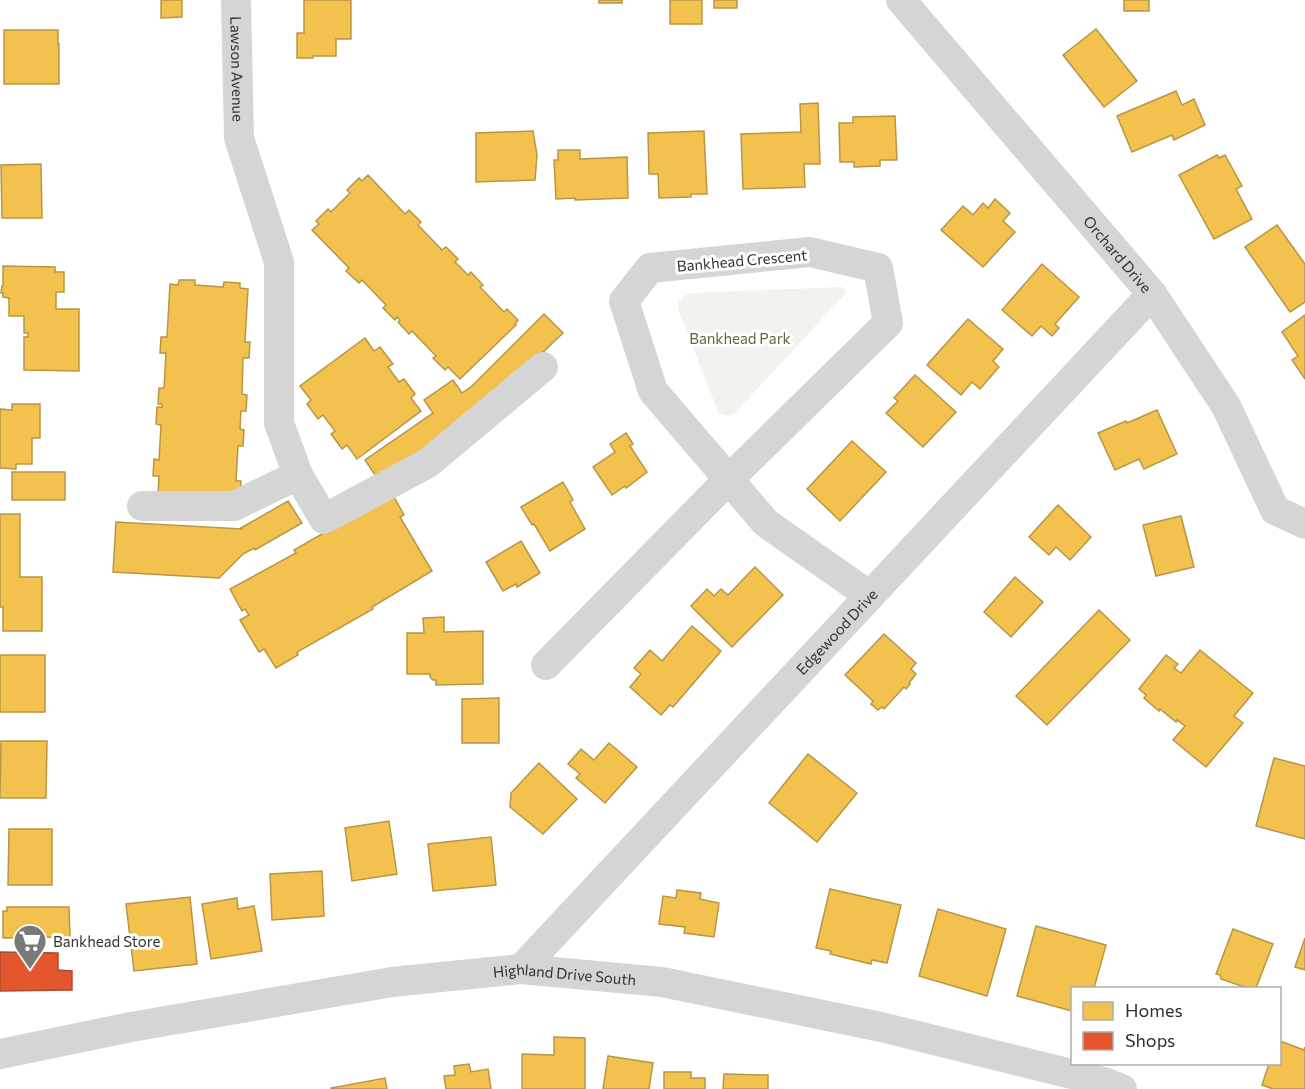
<svg xmlns="http://www.w3.org/2000/svg" width="1305" height="1089" viewBox="0 0 1305 1089" font-family="Commissioner,sans-serif">
<rect width="100%" height="100%" fill="#fff"/>
<path fill="#f1f3ec" d="M842 287 846 290 845 294 735 413 727 416 719 414 678 309C677 300 683 296 690 293Z"/>
<g fill="#f2c14e" stroke="#b89645" stroke-width="1.5">
<polygon points="161,0 182,0 182,17 161,18"/>
<polygon points="304,0 351,0 351,39 336,39 336,56 313,56 313,58 297,58 297,33 304,33"/>
<rect x="599" y="0" width="23" height="3"/>
<rect x="670" y="0" width="32" height="24"/>
<rect x="714" y="0" width="23" height="8"/>
<rect x="1124" y="0" width="25" height="11"/>
<polygon points="1096,29 1137,81 1104,107 1063,55"/>
<polygon points="4,30 58,30 58,44 59,44 59,84 4,84"/>
<polygon points="1176,91 1182,105 1194,99 1205,125 1174,140 1172,135 1132,152 1117,116"/>
<polygon points="818,103 820,164 804,164 805,187 743,189 741,134 801,132 800,104"/>
<polygon points="895,116 897,160 880,160 880,166 854,167 854,162 840,162 839,123 853,123 853,117"/>
<polygon points="533,131 537,155 535,180 476,182 476,133"/>
<polygon points="704,131 707,194 691,194 691,197 659,198 658,174 649,174 648,133"/>
<polygon points="558,150 580,150 580,159 627,157 628,198 575,200 575,198 556,199 554,160 558,160"/>
<polygon points="1217,155 1219,158 1225,155 1242,186 1236,189 1252,219 1214,239 1179,175"/>
<polygon points="41,164 42,218 2,218 1,165"/>
<polygon points="368,175 405,214 409,210 421,222 418,225 442,250 446,247 458,259 455,262 468,275 471,272 483,285 480,287 504,312 507,309 518,320 515,324 516,325 460,379 448,367 445,370 433,358 436,356 412,331 409,334 398,322 400,320 397,317 395,320 383,308 386,305 362,280 359,283 346,271 349,268 312,230 319,224 316,221 328,209 331,212 350,193 347,190 359,178 362,181"/>
<polygon points="995,199 1010,213 1003,221 1015,232 983,267 941,230 963,206 973,215 983,203 988,208"/>
<polygon points="1277,225 1305,264 1305,302 1290,312 1245,247"/>
<polygon points="1042,264 1079,297 1055,324 1059,328 1052,336 1041,326 1032,336 1002,310"/>
<polygon points="3,266 55,267 55,272 64,272 64,292 56,292 56,309 79,309 79,371 24,370 24,337 28,337 28,333 24,333 24,316 9,316 9,298 3,297 3,293 1,293 2,286 3,286"/>
<polygon points="179,280 195,280 195,285 223,287 224,282 240,283 240,288 248,289 245,342 250,342 249,358 243,358 242,394 247,395 246,411 241,411 240,429 244,430 243,446 238,446 236,481 241,481 240,497 158,494 159,476 153,476 154,459 159,460 161,425 156,424 157,407 162,407 162,404 158,404 159,388 164,388 166,353 160,353 161,337 167,337 170,284 178,285"/>
<polygon points="544,314 563,333 486,407 379,481 365,460 433,413 424,400 453,380 462,393 472,386"/>
<polygon points="1305,315 1305,379 1292,360 1298,356 1282,332"/>
<polygon points="968,319 1003,349 993,361 999,367 980,389 972,382 961,395 927,365"/>
<polygon points="365,338 374,351 380,347 393,364 388,367 399,382 404,379 415,394 411,398 421,411 357,459 347,445 342,449 331,434 335,431 323,415 318,419 307,404 311,400 300,386"/>
<polygon points="915,375 956,412 923,447 886,413 898,401 894,398"/>
<polygon points="12,404 40,404 40,438 32,438 32,464 16,464 16,469 0,468 0,409 12,410"/>
<polygon points="1157,410 1177,454 1144,469 1139,459 1115,470 1098,433 1126,421 1127,423"/>
<polygon points="626,433 633,444 630,446 647,472 626,488 625,486 612,495 593,467 615,452 610,444"/>
<polygon points="852,441 886,472 840,521 807,489"/>
<rect x="12" y="472" width="53" height="28"/>
<polygon points="563,482 573,500 570,502 585,529 550,551 534,524 532,525 521,507"/>
<polygon points="392,493 404,515 400,517 432,571 372,607 373,609 297,652 298,655 276,668 264,649 259,652 240,620 249,615 245,609 242,611 230,589 296,553 294,550 327,531 328,533 371,508"/>
<polygon points="288,501 302,523 255,550 254,548 243,554 219,578 113,572 116,522 242,529 241,528"/>
<polygon points="1058,505 1091,537 1070,560 1056,547 1049,555 1029,537"/>
<polygon points="0,514 20,514 20,577 42,577 42,631 3,631 3,607 0,607"/>
<polygon points="1181,516 1194,567 1156,576 1143,525"/>
<polygon points="521,541 540,573 517,587 516,584 503,591 486,562"/>
<polygon points="755,567 783,595 732,647 691,606 707,589 714,596 721,589 728,595"/>
<polygon points="1015,577 1043,602 1011,637 984,612"/>
<polygon points="1099,610 1130,640 1047,725 1016,696"/>
<polygon points="444,617 444,632 483,631 483,684 436,685 436,680 433,680 430,677 430,674 407,674 407,633 424,633 423,618"/>
<polygon points="692,626 721,651 673,707 670,705 661,715 630,687 641,674 634,668 650,650 662,661"/>
<polygon points="884,634 916,663 911,669 916,674 909,683 910,684 906,689 904,687 884,709 882,707 878,710 871,704 873,701 845,675"/>
<polygon points="1200,650 1253,693 1234,716 1243,723 1206,767 1173,740 1185,726 1177,720 1176,722 1160,709 1159,711 1144,698 1146,695 1139,689 1166,655 1178,664 1174,668 1181,673"/>
<rect x="0" y="655" width="45" height="57"/>
<polygon points="499,698 499,743 462,743 462,699"/>
<polygon points="1,741 47,741 46,798 0,798"/>
<polygon points="609,743 637,767 605,803 576,778 580,774 568,764 581,749 594,760"/>
<polygon points="808,754 857,793 817,842 769,803"/>
<polygon points="1274,758 1305,766 1305,839 1256,826"/>
<polygon points="539,763 577,799 543,834 510,807 511,793"/>
<polygon points="389,821 397,874 352,881 345,828"/>
<polygon points="9,829 52,829 52,885 8,885"/>
<polygon points="491,837 496,885 433,891 428,844"/>
<polygon points="322,871 324,916 272,920 270,874"/>
<polygon points="830,889 901,905 887,963 872,960 871,964 830,954 831,951 816,948"/>
<polygon points="677,890 701,893 700,899 719,903 714,937 684,933 685,927 659,924 663,896 676,898"/>
<polygon points="190,897 197,964 134,971 126,904"/>
<polygon points="237,898 238,909 254,906 262,951 211,959 202,904"/>
<polygon points="7,907 69,907 70,937 3,938 3,911 7,911"/>
<polygon points="938,909 1006,929 987,996 919,976"/>
<polygon points="1036,926 1106,945 1094,988 1072,988 1072,1011 1017,996"/>
<polygon points="1233,929 1273,944 1256,988 1247,988 1221,979 1220,975 1216,974"/>
<polygon points="1305,938 1305,970 1295,967"/>
<polygon points="554,1037 585,1038 585,1089 522,1089 522,1054 554,1055"/>
<polygon points="1280,1041 1304,1050 1305,1047 1305,1089 1273,1089 1262,1085 1269,1064 1280,1064"/>
<polygon points="608,1056 653,1063 649,1089 603,1089"/>
<polygon points="469,1064 471,1072 488,1069 491,1089 446,1089 444,1076 455,1075 454,1066"/>
<polygon points="664,1072 691,1072 691,1078 705,1078 705,1089 664,1089"/>
<polygon points="724,1074 768,1075 768,1089 723,1089"/>
<polygon points="385,1078 387,1089 331,1089 331,1088"/>
</g>
<polygon fill="#e4572e" stroke="#ae4c2f" stroke-width="1.5" points="0,952 58,953 58,970 72,971 72,990 0,991"/>
<g fill="none" stroke-linecap="round" stroke-linejoin="round">
<g stroke="#d5d5d5" stroke-width="30">
<path id="s1" d="M236 0 239 138 279 262V423L298 475 324 519 428 463 543 367"/>
<path id="s2" d="M901 0 1152 294 1226 406 1275 510 1305 524"/>
<polyline points="142,506 234,506 298,475"/>
<polyline points="546,665 728,480 888,323 878,268 810,252 650,268 624,301 653,391 766,523 870,596"/>
<path id="s3" d="M521 969 1152 294"/>
<path id="s4" d="M0 1054 131 1027 392 982 521 969 662 982 881 1027 1104 1082 1122 1089"/>
</g>
</g>
<defs>
<symbol id="supermarket-pin" viewBox="-11 -11 22 30"><path d="M0 17L-7.5 6A9.5 9.5 0 1 1 7.5 6Z" fill="#797979" stroke="#fff"/><path d="M-6-5.5h2.5l.6 2H6L4.5 2H-2.5L-4.4-4H-6ZM-1.5 3.2a1.3 1.3 0 1 0 .1 0ZM3 3.2a1.3 1.3 0 1 0 .1 0Z" fill="#fff"/></symbol>
</defs>
<g fill-rule="evenodd">
<use href="#supermarket-pin" x="11" y="922" width="38" height="52"/>
</g>
<g text-anchor="middle" dominant-baseline="central" stroke-width="6" stroke-linejoin="round" paint-order="stroke">
<g font-size="15" fill="#313131" stroke="#fff">
<text stroke="none"><textPath href="#s1" startOffset="69">Lawson Avenue</textPath></text>
<text stroke="none"><textPath href="#s2" startOffset="334">Orchard Drive</textPath></text>
<text transform="translate(742 260) rotate(-5)">Bankhead Crescent</text>
<text stroke="none"><textPath href="#s3" startOffset="462">Edgewood Drive</textPath></text>
<text stroke="none"><textPath href="#s4" startOffset="572">Highland Drive South</textPath></text>
</g>
<g font-size="15" fill="#5a6a41" stroke="#fff">
<text x="740" y="338">Bankhead Park</text>
</g>
<g font-size="15" fill="#313131" stroke="#fff" text-anchor="start">
<text x="53" y="941">Bankhead Store</text>
</g>
</g>
<rect x="1071" y="987" width="210" height="78" fill="#ffffff" stroke="#adadad" stroke-width="1.5"/>
<rect x="1083" y="1002" width="30" height="18" fill="#f2c14e" stroke="#adadad" stroke-width="1.5"/>
<text x="1125" y="1017" font-size="18" fill="#313131">Homes</text>
<rect x="1083" y="1032" width="30" height="18" fill="#e4572e" stroke="#adadad" stroke-width="1.5"/>
<text x="1125" y="1047" font-size="18" fill="#313131">Shops</text>
</svg>
